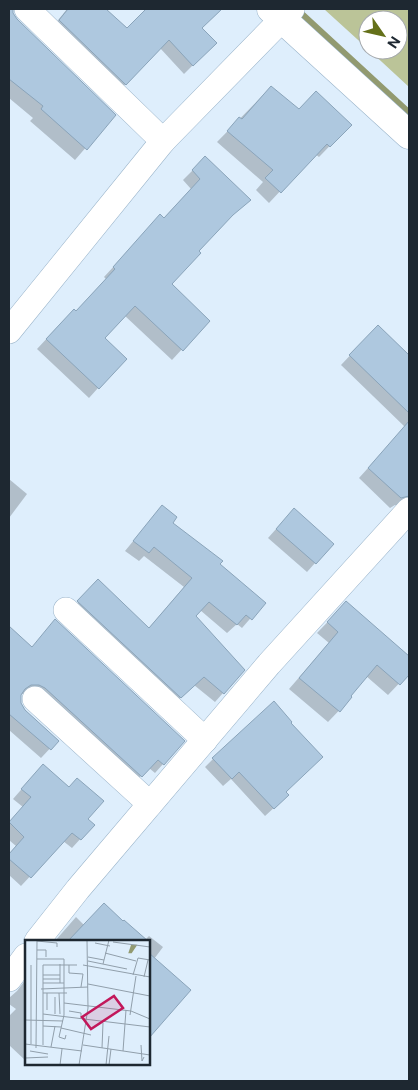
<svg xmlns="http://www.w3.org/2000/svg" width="418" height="1090" viewBox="0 0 418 1090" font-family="'Public Sans',sans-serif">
<rect width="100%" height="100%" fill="#deeefc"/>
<polygon fill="#bbc498" points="324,9 409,9 409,87 369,50 398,50 398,20 368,20 368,49"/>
<g fill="#0003">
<polygon points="9,9 12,9 12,14 16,20 114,115 75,160 30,121 33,118 9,98"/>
<polygon points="67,9 104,9 127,30 148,9 207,9 213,15 201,28 215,43 184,74 160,48 117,93 51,29"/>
<polygon points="271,87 298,111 350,125 319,157 315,154 269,203 256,190 263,182 217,142"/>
<polygon points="205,158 225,222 197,251 170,285 208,321 172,360 124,315 103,338 98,388 89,398 37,349 64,320 76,312 106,279 104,277 151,226 163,219 191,189 183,180"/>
<polygon points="378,326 409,356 409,505 395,505 390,508 359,478 405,427 341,365"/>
<polygon points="9,479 27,494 9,518"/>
<polygon points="162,506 171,523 264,603 242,628 237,624 227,633 200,610 194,616 223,693 215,702 194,685 172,706 70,611 89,590 148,629 184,587 144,556 139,561 125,551"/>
<polygon points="285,519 315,563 307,572 268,538"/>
<polygon points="346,603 409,658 409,673 388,695 366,676 349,696 351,698 328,722 289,689 329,643 317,633"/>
<polygon points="9,628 32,648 163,764 155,773 149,768 132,785 29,694 21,694 20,703 24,710 57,741 41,758 9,730"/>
<polygon points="289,723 285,792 288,795 265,816 231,779 223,786 205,767 213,759"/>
<polygon points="34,775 68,788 86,819 93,825 72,848 63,841 21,886 9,875 9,854 16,846 9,840 9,823 23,807 13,799"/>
<polygon points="76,917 84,925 145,940 149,936 163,947 154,959 153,1031 149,1035 149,941 55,941"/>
<polygon points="26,979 26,1061 9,1045 9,1016 16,1009 9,1004 9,998 17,991"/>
</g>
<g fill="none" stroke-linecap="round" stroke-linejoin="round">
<polyline stroke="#929a70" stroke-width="7" points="296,9 409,113"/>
</g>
<g fill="#aec8df" stroke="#8aa4ba">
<polygon points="9,9 13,9 13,13 17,19 116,115 87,150 41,109 43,106 9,79"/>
<polygon points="68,9 106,9 127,28 146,9 222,9 202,28 217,43 193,66 169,40 126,85 59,20"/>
<polygon points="271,86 299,109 316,91 352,125 330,147 327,144 281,193 265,178 273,170 227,131 239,117 242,119"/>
<polygon points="205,156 251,200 233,215 199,251 201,253 172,284 210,321 183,351 135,306 105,338 127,359 99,389 46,339 74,309 76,311 115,269 113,267 160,214 164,218 200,179 192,170"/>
<polygon points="378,325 409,355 409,413 349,355"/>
<polygon points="409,421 409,496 401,498 368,468"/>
<polygon points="162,505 177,517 173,523 223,561 220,564 266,603 252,620 246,615 237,625 209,602 196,616 245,670 224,694 204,677 181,698 77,601 98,579 149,628 192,578 154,547 149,553 133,541"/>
<polygon points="294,508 334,544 316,564 276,529"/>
<polygon points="346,601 409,656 409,675 400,685 377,665 351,696 352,697 340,712 299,678 338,632 327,622"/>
<polygon points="55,619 185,741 164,765 158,760 142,777 45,688 39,685 31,685 25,689 21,695 21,703 25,710 59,741 51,750 9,714 9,626 32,647"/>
<polygon points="274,701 292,722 291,723 323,757 286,792 289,795 274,809 239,772 232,779 212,758"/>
<polygon points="43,764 69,787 77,778 104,801 88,819 95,825 81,840 72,833 31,878 9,859 9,854 24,837 9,822 31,797 21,789"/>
<polygon points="104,903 123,921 124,920 148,941 68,941"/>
<polygon points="149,953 191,990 149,1038"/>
</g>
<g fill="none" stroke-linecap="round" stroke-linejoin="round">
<defs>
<g id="street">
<polyline points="27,9 163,141"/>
<polyline points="9,331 163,141 292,9"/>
<polyline points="66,610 205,740"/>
<polyline points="35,699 150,804"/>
<polyline points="37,941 78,889 269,664 409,510"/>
<polyline points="9,979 26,956"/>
</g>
<polyline id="secondary" points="271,9 409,135"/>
</defs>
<use href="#street" stroke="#9ab4ca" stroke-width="26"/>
<use href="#secondary" stroke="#9ab4ca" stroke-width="29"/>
<use href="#street" stroke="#fff" stroke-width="25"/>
<use href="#secondary" stroke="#fff" stroke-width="28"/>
</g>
<g transform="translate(25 940)">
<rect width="125" height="125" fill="#deeefc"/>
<path fill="none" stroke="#929a70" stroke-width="2.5" d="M107 6H110L106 12H105Z"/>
<path fill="none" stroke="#919fab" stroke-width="1" d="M12 1 32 3V7M88 2 125 7M70 3 85 6M12 10H21V17M80 13 111 21M63 17 79 20M12 19H39V75L34 97 40 99 41 95M63 21 102 29M35 24V43M78 24 84 0M6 25V104M44 25V33L58 34 56 47M58 25 125 37M18 35H35M108 35 113 18 125 20M119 37 123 20M18 39H35M18 43H39M63 44 125 56M16 49 63 47M18 53H42M22 53V70M34 53 35 74M39 63 106 71 125 79M44 71 56 73V79M18 74 125 87M30 74V57M105 75 111 36M0 80 38 81M18 86 36 87M36 88 66 95M0 104 57 111M18 105V25H52M58 105 125 115M116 105 117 121 119 117M26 107 30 86M11 108 12 0M77 108 78 83M5 111 23 114M98 111 101 70M0 118 23 117M35 125 37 109M54 125 63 68 62 0M81 125 84 96M84 125 86 109"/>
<path fill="#c2185b" fill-opacity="0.15" stroke="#c2185b" stroke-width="2.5" d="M89 56 98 68 66 89 57 77Z"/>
<rect width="125" height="125" fill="none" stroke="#1e2831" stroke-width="2.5"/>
</g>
<rect width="418" height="1090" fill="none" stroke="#1e2831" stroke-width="20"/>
<g transform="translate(383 35) rotate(124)"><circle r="24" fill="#ffffff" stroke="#a5a9ad"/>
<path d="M0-4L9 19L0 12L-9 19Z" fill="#647019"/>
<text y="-8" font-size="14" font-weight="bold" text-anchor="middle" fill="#1e2831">N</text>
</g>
</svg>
